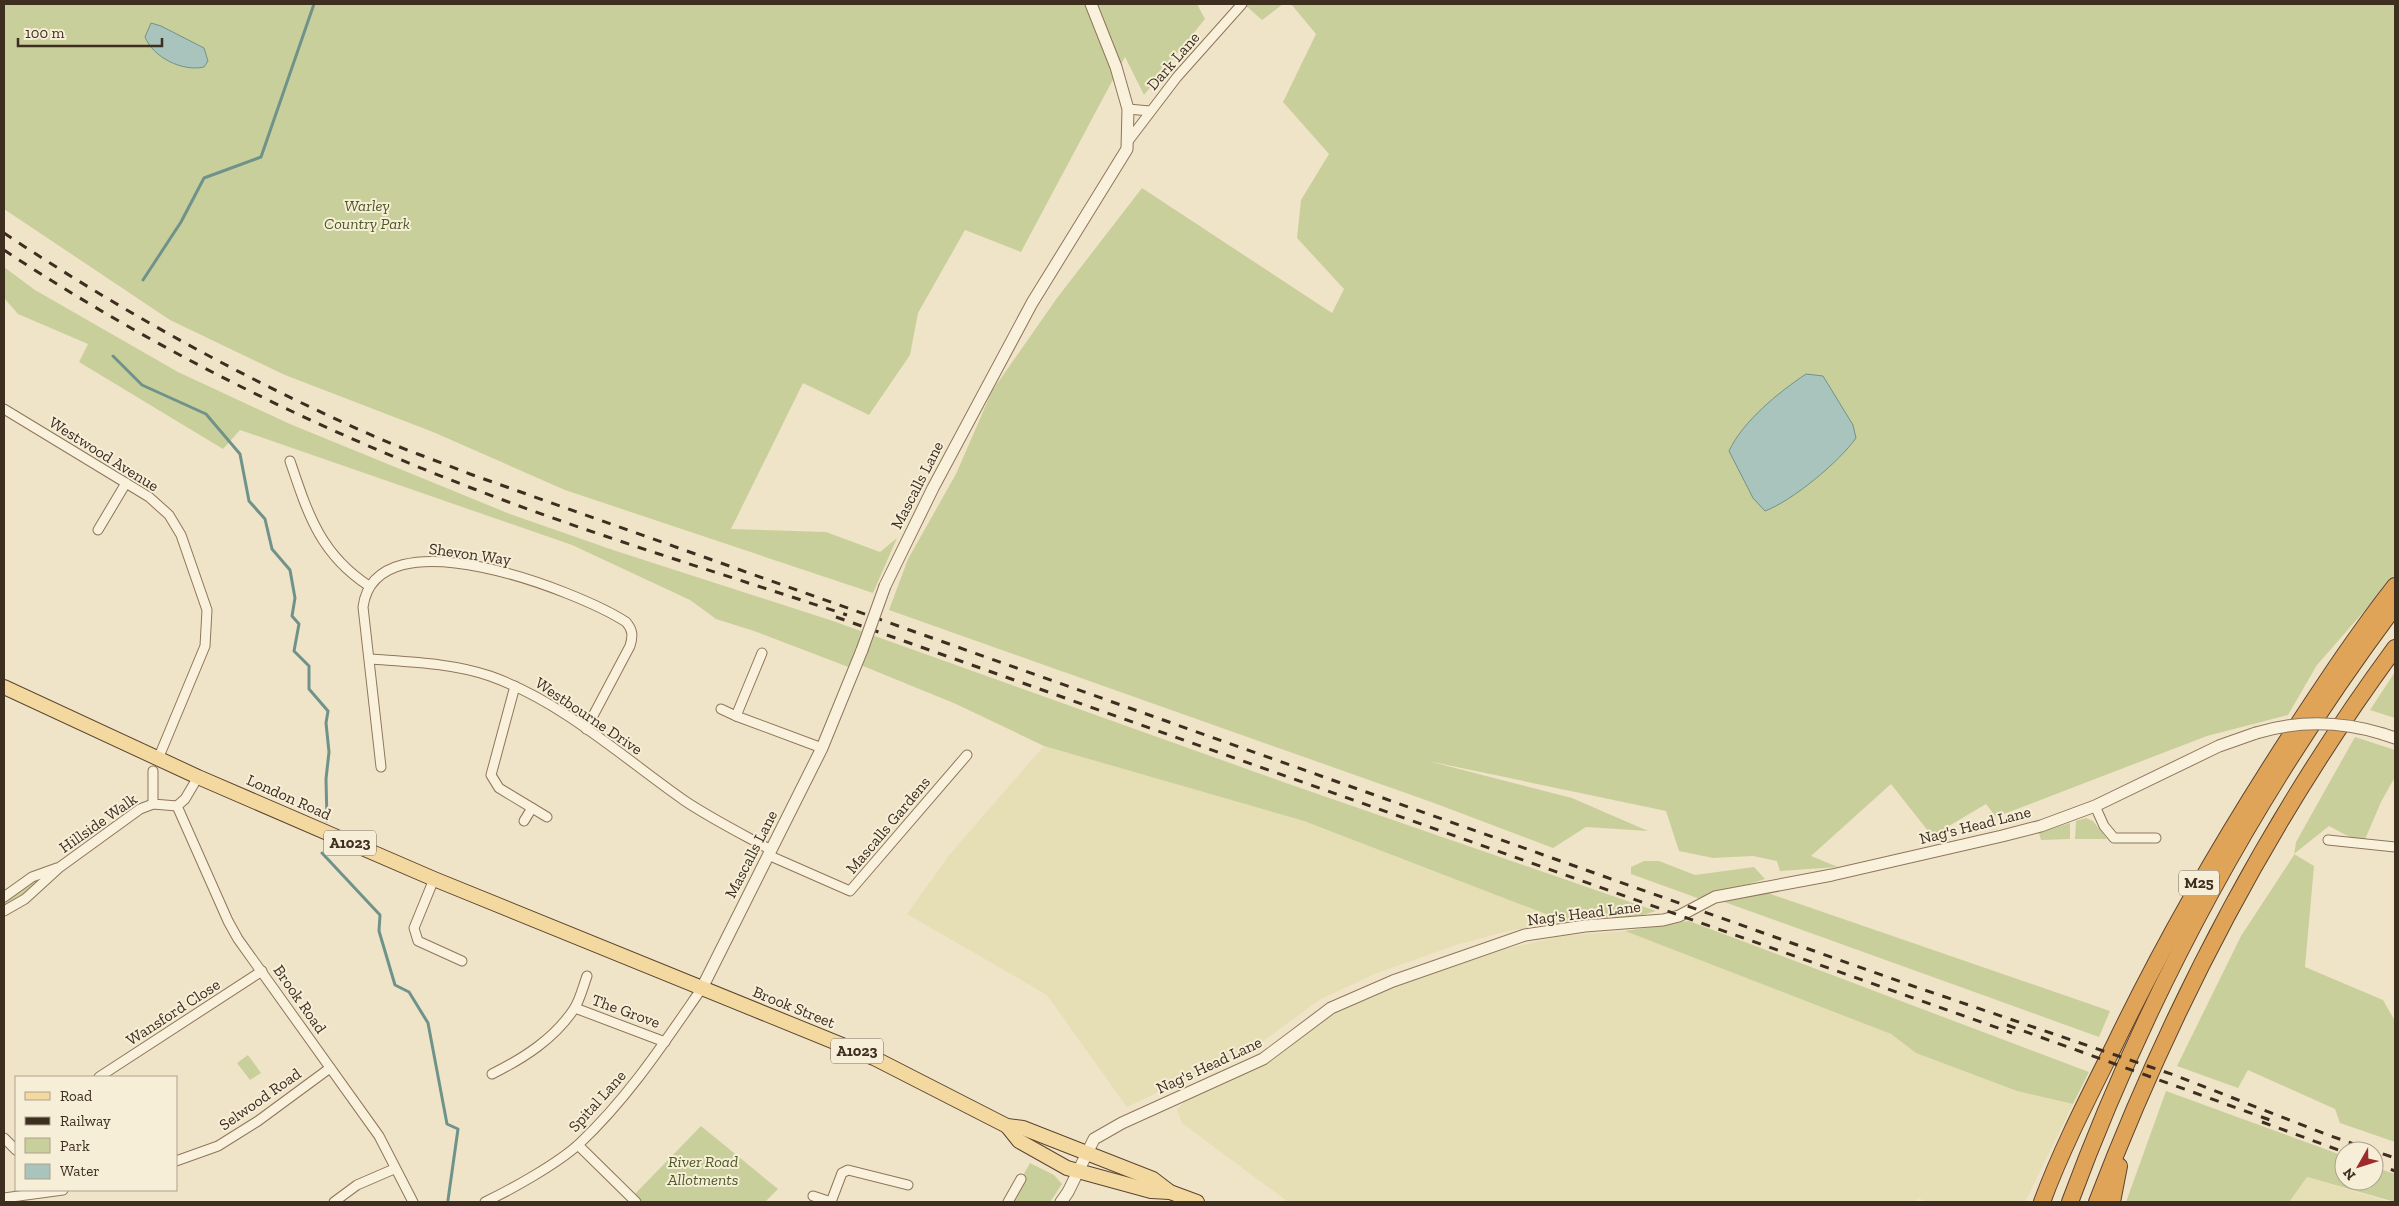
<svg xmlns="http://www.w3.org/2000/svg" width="2399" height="1206" viewBox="0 0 2399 1206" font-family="'Zilla Slab',serif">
<rect width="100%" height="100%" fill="#f0e4c8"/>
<g fill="#e6deb5">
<polygon points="1044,746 1304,821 1564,921 1508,931 1456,945 1377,973 1319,1000 1261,1043 1127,1107 1047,995 907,914 950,854"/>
<polygon points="1625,931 1891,1034 1916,1053 2017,1091 2073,1104 2025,1202 1927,1202 1918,1198 1916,1202 1288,1202 1182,1123 1177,1110 1185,1101 1276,1056 1344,1006 1444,966 1497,951 1561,936"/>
<polygon points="2306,1177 2390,1202 2288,1202"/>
</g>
<g fill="#c9cf9b">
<polygon points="4,4 1197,4 1205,19 1144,95 1125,57 1021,252 965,230 918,313 910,355 869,415 803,383 731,529 826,532 880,552 897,538 873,593 565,490 433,432 285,375 170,320 4,209"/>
<polygon points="1244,4 1283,4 1262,20"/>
<polygon points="1291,4 2395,4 2395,576 2317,665 2288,715 2207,736 1996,817 1986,804 1932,836 1891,784 1811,856 1838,867 1780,871 1777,861 1753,856 1713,858 1679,851 1666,811 1428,761 1572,798 1648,831 1586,827 1553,848 1434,803 889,610 908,559 956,474 992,391 1057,298 1142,188 1332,313 1344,289 1297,238 1301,200 1329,154 1283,102 1316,34"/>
<polygon points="4,267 35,290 178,372 290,424 510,514 613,550 833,621 1286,783 1656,911 1629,919 1564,921 1304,821 1044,746 956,704 863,666 851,668 754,631 716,619 690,600 572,545 240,430 223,449 79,362 88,344 18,314 4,298"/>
<polygon points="2395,672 2395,718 2370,710"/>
<polygon points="2355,737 2395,750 2395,777 2381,802 2363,844 2329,826 2294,854 2314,866 2305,967 2383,1000 2395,1021 2395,1142 2340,1123 2335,1109 2248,1070 2238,1088 2177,1066 2241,936 2294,855 2296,842"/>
<polygon points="2086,818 2093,821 2107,839 2075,839 2076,821"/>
<polygon points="2070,823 2070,839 2041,840 2039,833"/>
<polygon points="1644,861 1659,861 1695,875 1754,867 1765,879 1700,899 1631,874 1631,867"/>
<polygon points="36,881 38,884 4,910 4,901 24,886"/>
<polygon points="1765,892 2110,1011 2099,1037 1716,899"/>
<polygon points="1689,921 2089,1072 2073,1104 2017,1091 1916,1053 1891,1034 1625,931"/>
<polygon points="248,1055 261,1073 250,1080 237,1063"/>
<polygon points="2166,1091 2344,1156 2344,1181 2374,1181 2374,1167 2395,1174 2395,1202 2307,1177 2289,1202 2126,1202"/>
<polygon points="701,1126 778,1189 765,1202 633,1202 631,1198"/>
<polygon points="1030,1163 1054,1175 1062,1184 1050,1202 1008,1202"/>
</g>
<g fill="#a9c4bc" stroke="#6f938a">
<path d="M151 23 161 26 204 48 208 61 204 67C182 72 153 57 145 37Z"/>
<path d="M1806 374 1823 376 1853 425 1856 438C1839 462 1792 501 1765 511L1753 498 1729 451C1743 421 1779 392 1806 374Z"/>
</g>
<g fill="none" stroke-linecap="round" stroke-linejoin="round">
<g stroke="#6f938a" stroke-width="3">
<polyline points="143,280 181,222 204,178 261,157 314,4"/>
<polyline points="113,356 142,385 206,414 240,454 249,501 265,519 272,549 290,570 295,598 292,616 299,624 294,651 309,666 309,689 328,711 326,723 329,752 326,779 327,821"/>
<polyline points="322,853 380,915 379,931 395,985 409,992 428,1023 447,1124 458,1129 448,1200"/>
</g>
<defs>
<g id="minor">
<polyline points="1128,109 1150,111"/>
<polyline points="1129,140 1177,77 1242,4"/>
<polyline points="4,409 149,497 169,515 181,535 207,610 205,646 158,759"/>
<path d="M290 461C308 514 320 554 369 586"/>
<polyline points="98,530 126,483"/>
<polyline points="762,653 736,716 822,748"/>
<path d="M370 659C410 662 452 663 490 676 563 702 622 757 685 801 712 819 742 834 771 850"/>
<polyline points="515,686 491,775 499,788 547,817"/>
<polyline points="721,709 736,716"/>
<path d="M381 767 363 607C376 511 580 592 626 622 633 630 633 636 630 646L586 729"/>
<polyline points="153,771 153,804 177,806"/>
<polyline points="198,777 185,799 177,806 228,921 238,939 379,1136 413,1202"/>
<polyline points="2095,806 2104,826 2114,838 2156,838"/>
<polyline points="524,821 532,808"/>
<polyline points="2328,840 2395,847"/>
<polyline points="768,855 850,891 967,755"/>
<polyline points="434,879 414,928 418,941 462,961"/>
<polyline points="4,897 32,877 57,868"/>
<polyline points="4,911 25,899 60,867 140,809 153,804"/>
<polyline points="575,1008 665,1042"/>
<path d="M492 1074C524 1058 554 1039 574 1009 580 1000 583 987 587 976"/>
<polyline points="99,1077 262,971"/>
<polyline points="4,1138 16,1150"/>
<polyline points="578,1145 636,1202"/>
<polyline points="176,1161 218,1146 258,1121 330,1068"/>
<polyline points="813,1196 831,1202"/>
<polyline points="4,1198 63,1190"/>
<polyline points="334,1202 357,1185 394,1169"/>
<path d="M485 1202C512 1189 557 1164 579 1144 628 1098 664 1043 702 988"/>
<polyline points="831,1202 842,1173 848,1170 908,1185"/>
<polyline points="1008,1202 1021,1179"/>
</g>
<g id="tertiary">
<polyline points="885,586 933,488 1032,303 1127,149 1128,109 1116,67 1091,4"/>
<polyline points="2383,734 2395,738"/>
<polyline points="702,988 822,748 862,650"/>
<polyline points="1061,1202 1068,1192 1094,1139 1122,1123 1263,1059 1331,1008 1393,981 1525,935 1585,926 1663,920 1679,916 1715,897 1832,875 2002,836 2041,826 2095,806 2219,746 2256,733"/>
</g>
<g id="primary">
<polyline points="4,687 198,777 434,879 874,1058 1007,1126 1023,1128 1153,1179 1170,1192 1197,1202"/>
<polyline points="1007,1126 1019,1141 1067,1168 1151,1191 1170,1192"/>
</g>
<g id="motorway">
<path d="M2042 1202C2062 1148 2089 1096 2115 1044 2167 936 2227 833 2293 732 2326 682 2358 633 2395 586"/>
<path d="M2070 1202C2149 989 2259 788 2395 606"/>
<path d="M2097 1202C2172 1006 2271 817 2395 648"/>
<polyline points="2112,1202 2119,1166"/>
</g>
</defs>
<use href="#minor" stroke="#8d765c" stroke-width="11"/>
<use href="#tertiary" stroke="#8d765c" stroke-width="13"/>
<use href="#primary" stroke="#5b4430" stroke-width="16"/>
<use href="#motorway" stroke="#5b4430" stroke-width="18"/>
<use href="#minor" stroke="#faf1dc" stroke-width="9"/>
<use href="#tertiary" stroke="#faf1dc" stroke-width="11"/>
<use href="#primary" stroke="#f3d9a0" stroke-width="14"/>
<use href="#motorway" stroke="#e0a458" stroke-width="16"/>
<g stroke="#3d2e20" stroke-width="3" stroke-dasharray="9 9" stroke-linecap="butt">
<path d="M4 233C122 312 248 381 378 438 408 451 440 462 470 474L1910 985 2174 1075 2328 1135 2395 1158"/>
<path d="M4 250C150 347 310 426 474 489 596 536 723 574 847 615"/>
<polyline points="836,617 2012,1033"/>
<polyline points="2007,1025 2270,1120"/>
<polyline points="2262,1122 2344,1152"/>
<polyline points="2374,1163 2395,1171"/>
</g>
<defs>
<g id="tertiary-bridge">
<polyline points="862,650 885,586"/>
<path d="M2256 733C2299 720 2341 721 2383 734"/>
</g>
</defs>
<use href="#tertiary-bridge" stroke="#8d765c" stroke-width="13" stroke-linecap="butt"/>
<use href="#tertiary-bridge" stroke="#faf1dc" stroke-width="11"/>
</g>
<g text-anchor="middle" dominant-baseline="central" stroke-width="4" stroke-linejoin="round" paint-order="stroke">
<g fill="#f7eed8" stroke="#756857" stroke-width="1">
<rect x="324" y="830.5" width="52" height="25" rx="4"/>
<rect x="2179" y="870.5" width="40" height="25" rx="4"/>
<rect x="831" y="1038.5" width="52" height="25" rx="4"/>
</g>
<g font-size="15" font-weight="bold" fill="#3d2e20">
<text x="350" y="843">A1023</text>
<text x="2199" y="883">M25</text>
<text x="857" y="1051">A1023</text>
</g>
<g font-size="16" fill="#3d2e20" stroke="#f7eed8">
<text transform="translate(1173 61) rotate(-49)">Dark Lane</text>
<text transform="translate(104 454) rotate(32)">Westwood Avenue</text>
<text transform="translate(917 485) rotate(-63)">Mascalls Lane</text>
<text transform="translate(470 554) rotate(8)">Shevon Way</text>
<text transform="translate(589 716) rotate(34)">Westbourne Drive</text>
<text transform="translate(289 797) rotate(24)">London Road</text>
<text transform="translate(98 823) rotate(-35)">Hillside Walk</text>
<text transform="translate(888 825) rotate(-50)">Mascalls Gardens</text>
<text transform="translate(1975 825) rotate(-14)">Nag's Head Lane</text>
<text transform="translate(751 854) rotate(-63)">Mascalls Lane</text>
<text transform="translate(1584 913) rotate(-7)">Nag's Head Lane</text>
<text transform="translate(300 999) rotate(55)">Brook Road</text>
<text transform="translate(794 1007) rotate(22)">Brook Street</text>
<text transform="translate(626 1011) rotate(20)">The Grove</text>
<text transform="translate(173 1012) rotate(-33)">Wansford Close</text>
<text transform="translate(1209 1065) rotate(-25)">Nag's Head Lane</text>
<text transform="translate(260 1099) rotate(-35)">Selwood Road</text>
<text transform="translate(597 1101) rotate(-48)">Spital Lane</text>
</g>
<g font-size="16" font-style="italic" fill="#4d5a26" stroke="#f7eed8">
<text x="367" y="205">Warley<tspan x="367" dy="18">Country Park</tspan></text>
<text x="703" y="1161">River Road<tspan x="703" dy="18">Allotments</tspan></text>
</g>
</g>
<rect width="2399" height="1206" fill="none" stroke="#3d2e20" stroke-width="10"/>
<rect x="15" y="1076" width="162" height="115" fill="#f7eed8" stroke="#ada18e"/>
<rect x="25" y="1092" width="25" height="8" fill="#f3d9a0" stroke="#ada18e"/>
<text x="60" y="1101" font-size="15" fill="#3d2e20">Road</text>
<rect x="25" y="1117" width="25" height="8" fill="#3d2e20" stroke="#ada18e"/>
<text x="60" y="1126" font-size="15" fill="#3d2e20">Railway</text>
<rect x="25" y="1138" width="25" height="15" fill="#c9cf9b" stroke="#ada18e"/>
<text x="60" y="1151" font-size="15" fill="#3d2e20">Park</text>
<rect x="25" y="1164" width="25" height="15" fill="#a9c4bc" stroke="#ada18e"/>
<text x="60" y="1176" font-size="15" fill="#3d2e20">Water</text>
<g transform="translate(2359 1166) rotate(231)"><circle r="24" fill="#f7eed8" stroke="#ada18e"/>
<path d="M0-4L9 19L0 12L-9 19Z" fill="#9e2a2b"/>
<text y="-8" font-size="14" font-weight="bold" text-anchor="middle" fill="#3d2e20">N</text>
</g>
<path d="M18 38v8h144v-8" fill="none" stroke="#3d2e20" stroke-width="2.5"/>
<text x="25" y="38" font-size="15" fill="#3d2e20" stroke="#f7eed8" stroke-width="4" paint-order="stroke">100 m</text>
</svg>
